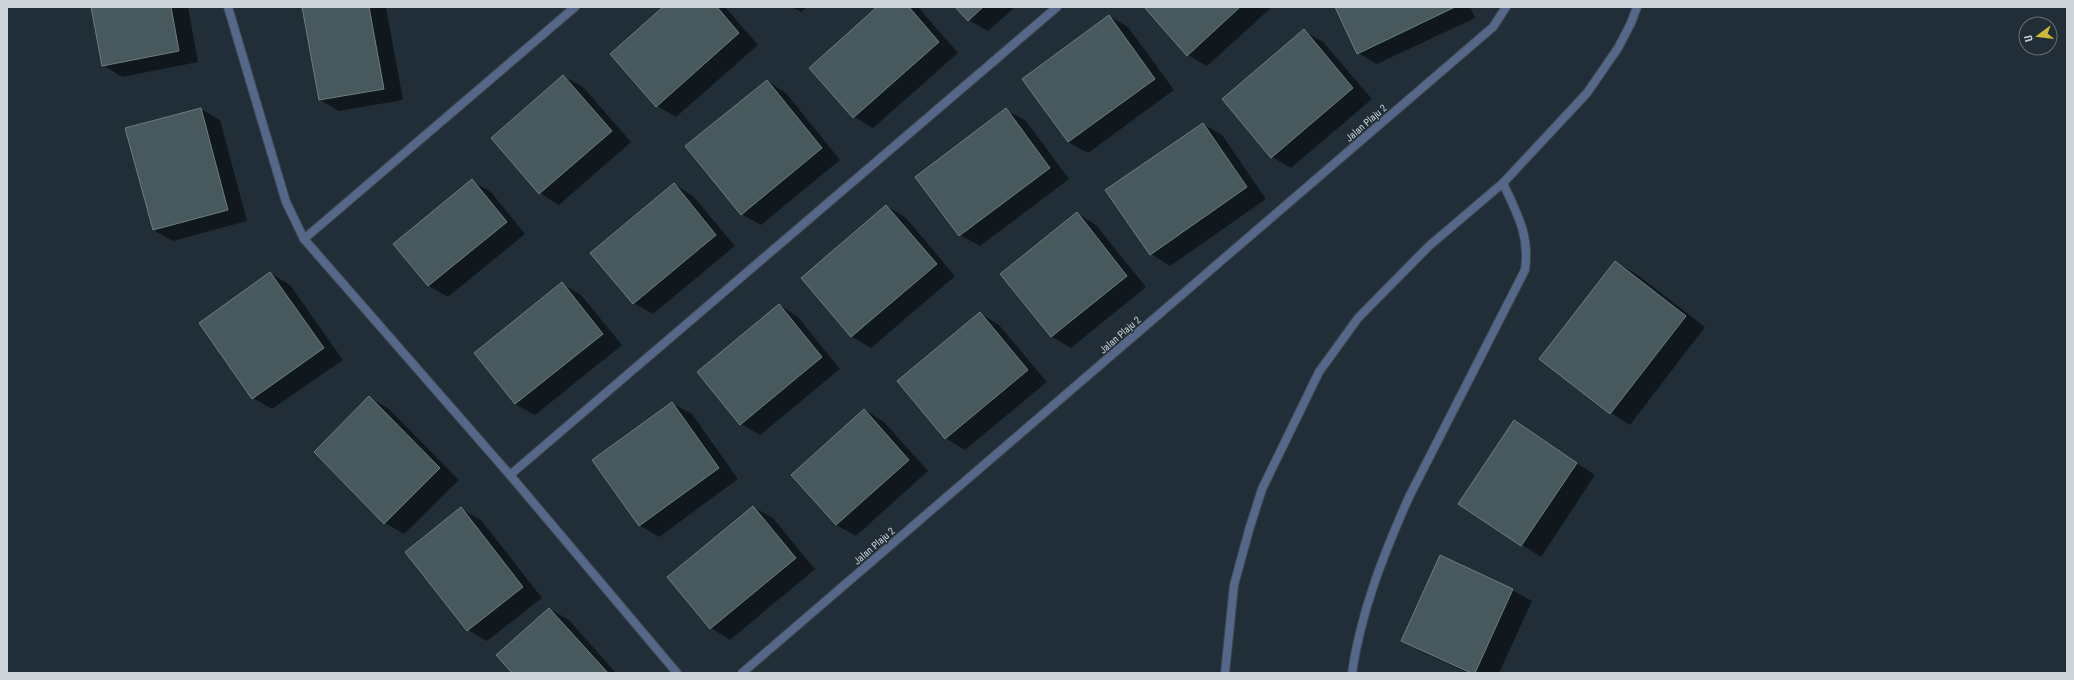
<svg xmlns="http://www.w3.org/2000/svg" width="2074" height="680" viewBox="0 0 2074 680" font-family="'Roboto Condensed',sans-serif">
<rect width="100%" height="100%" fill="#212e37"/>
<g fill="#0007">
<polygon points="92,7 188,7 198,62 122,77 103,65"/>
<polygon points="303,7 386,7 403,100 339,111 320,100"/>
<polygon points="665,7 725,7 758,45 676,117 657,106"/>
<polygon points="792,7 807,7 801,12"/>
<polygon points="879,7 918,7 958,53 873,128 854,117"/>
<polygon points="957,7 1015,7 988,31 968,20"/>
<polygon points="1145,7 1272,7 1207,66 1188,55"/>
<polygon points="1336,7 1470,7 1475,18 1377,64 1358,53"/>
<polygon points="1109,16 1128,27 1174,90 1088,153 1068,142"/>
<polygon points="1304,31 1323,42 1372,99 1291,168 1272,157"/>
<polygon points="563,76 583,87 631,142 559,205 540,193 492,138"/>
<polygon points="767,81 786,93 840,160 761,225 741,214"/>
<polygon points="201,109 220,120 247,221 173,241 153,230"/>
<polygon points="1006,110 1026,121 1069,179 980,246 960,235 917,177"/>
<polygon points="1203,124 1222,135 1266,199 1170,266 1151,254"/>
<polygon points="472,181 491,192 525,234 448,297 429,286 395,244"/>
<polygon points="674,184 693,196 735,246 653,314 633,303"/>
<polygon points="887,206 906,218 955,276 871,348 852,337 802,278"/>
<polygon points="1077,213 1096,225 1146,287 1071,348 1052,337 1001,274"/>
<polygon points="1615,262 1635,273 1705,327 1630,425 1611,413 1541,359"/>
<polygon points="270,273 290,285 343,360 272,409 253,398"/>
<polygon points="562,284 581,295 622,345 535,415 515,404"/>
<polygon points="779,305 798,317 840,369 760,435 741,424 698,372"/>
<polygon points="980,313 999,325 1047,382 965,450 945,438"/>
<polygon points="370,398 389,409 459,480 404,534 385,523"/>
<polygon points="672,403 692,414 738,479 659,537 639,525"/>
<polygon points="865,410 884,422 928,471 856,536 836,525"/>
<polygon points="1514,422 1595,475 1541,557 1460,504"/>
<polygon points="753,507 773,518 815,569 730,640 711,628 669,577"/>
<polygon points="461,509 481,520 542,598 487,641 468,630"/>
<polygon points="1512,590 1532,601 1499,673 1468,673 1422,652 1403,641"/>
<polygon points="550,609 569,620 616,673 514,673"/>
</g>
<g fill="#47595d" stroke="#6b7e81">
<polygon points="91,7 171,7 179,51 102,66"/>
<polygon points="302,7 369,7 384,89 319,100"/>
<polygon points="663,7 717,7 739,33 656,107 610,54"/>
<polygon points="877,7 909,7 939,42 853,118 809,68"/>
<polygon points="955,7 983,7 968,21"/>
<polygon points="1144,7 1240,7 1187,56"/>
<polygon points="1335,7 1455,7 1357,54"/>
<polygon points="1109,15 1155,79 1068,142 1022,79"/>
<polygon points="1304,29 1353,88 1271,158 1222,99"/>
<polygon points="563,75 612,131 539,194 491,138"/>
<polygon points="767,80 822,148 741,215 685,146"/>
<polygon points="201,108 228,210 153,230 125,128"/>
<polygon points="1006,108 1050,168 959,236 915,177"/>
<polygon points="1203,123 1247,187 1150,255 1105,190"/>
<polygon points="472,179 507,222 428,286 393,244"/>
<polygon points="674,183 716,235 633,304 590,253"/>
<polygon points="886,205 937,264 851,337 801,278"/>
<polygon points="1077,212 1127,276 1051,337 1000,274"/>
<polygon points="1615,261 1686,316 1610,414 1539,359"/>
<polygon points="270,272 324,348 252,399 199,323"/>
<polygon points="562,282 603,334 515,404 474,353"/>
<polygon points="779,304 822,357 740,425 697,372"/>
<polygon points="980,312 1028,370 945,439 897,381"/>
<polygon points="369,396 440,468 384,524 314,452"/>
<polygon points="672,402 719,468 639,526 592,460"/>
<polygon points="864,409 909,460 836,525 791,475"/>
<polygon points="1514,420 1577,463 1521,546 1458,504"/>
<polygon points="753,506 796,558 710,629 667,577"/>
<polygon points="461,507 523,587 467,631 405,552"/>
<polygon points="1440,555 1513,589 1475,673 1471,673 1401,641"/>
<polygon points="549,608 608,673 512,673 496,655"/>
</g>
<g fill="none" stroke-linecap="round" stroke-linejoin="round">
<defs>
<g id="street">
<polyline points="228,7 286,202 304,239 510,475 677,673"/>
<polyline points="304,239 575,7"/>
<polyline points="510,475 1057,7"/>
<polyline points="742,673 1493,27 1506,7"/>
<polyline points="1225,673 1234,585 1249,530 1262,489 1319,372 1358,318 1429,246 1503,183 1587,93 1618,48 1631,23 1637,7"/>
<path d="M1352 673C1361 611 1384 553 1409 497L1525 270C1530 235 1517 214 1503 183"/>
</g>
</defs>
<use href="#street" stroke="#3c4951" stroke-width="10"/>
<use href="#street" stroke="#566889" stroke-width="8"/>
</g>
<g text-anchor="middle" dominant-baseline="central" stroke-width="3" stroke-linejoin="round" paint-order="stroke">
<g font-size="10" fill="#ccd4da" stroke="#212e37">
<text transform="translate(1366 123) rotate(-41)">Jalan Plaju 2</text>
<text transform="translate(1120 335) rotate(-41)">Jalan Plaju 2</text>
<text transform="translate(874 546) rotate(-41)">Jalan Plaju 2</text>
</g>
</g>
<rect width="2074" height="680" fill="none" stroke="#ccd4da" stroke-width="16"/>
<g transform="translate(2038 36) rotate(255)"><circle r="19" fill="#212e37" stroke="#657078"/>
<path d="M0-3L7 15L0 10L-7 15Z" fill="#cdb938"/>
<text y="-6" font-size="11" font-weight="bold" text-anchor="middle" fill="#ccd4da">U</text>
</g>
</svg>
